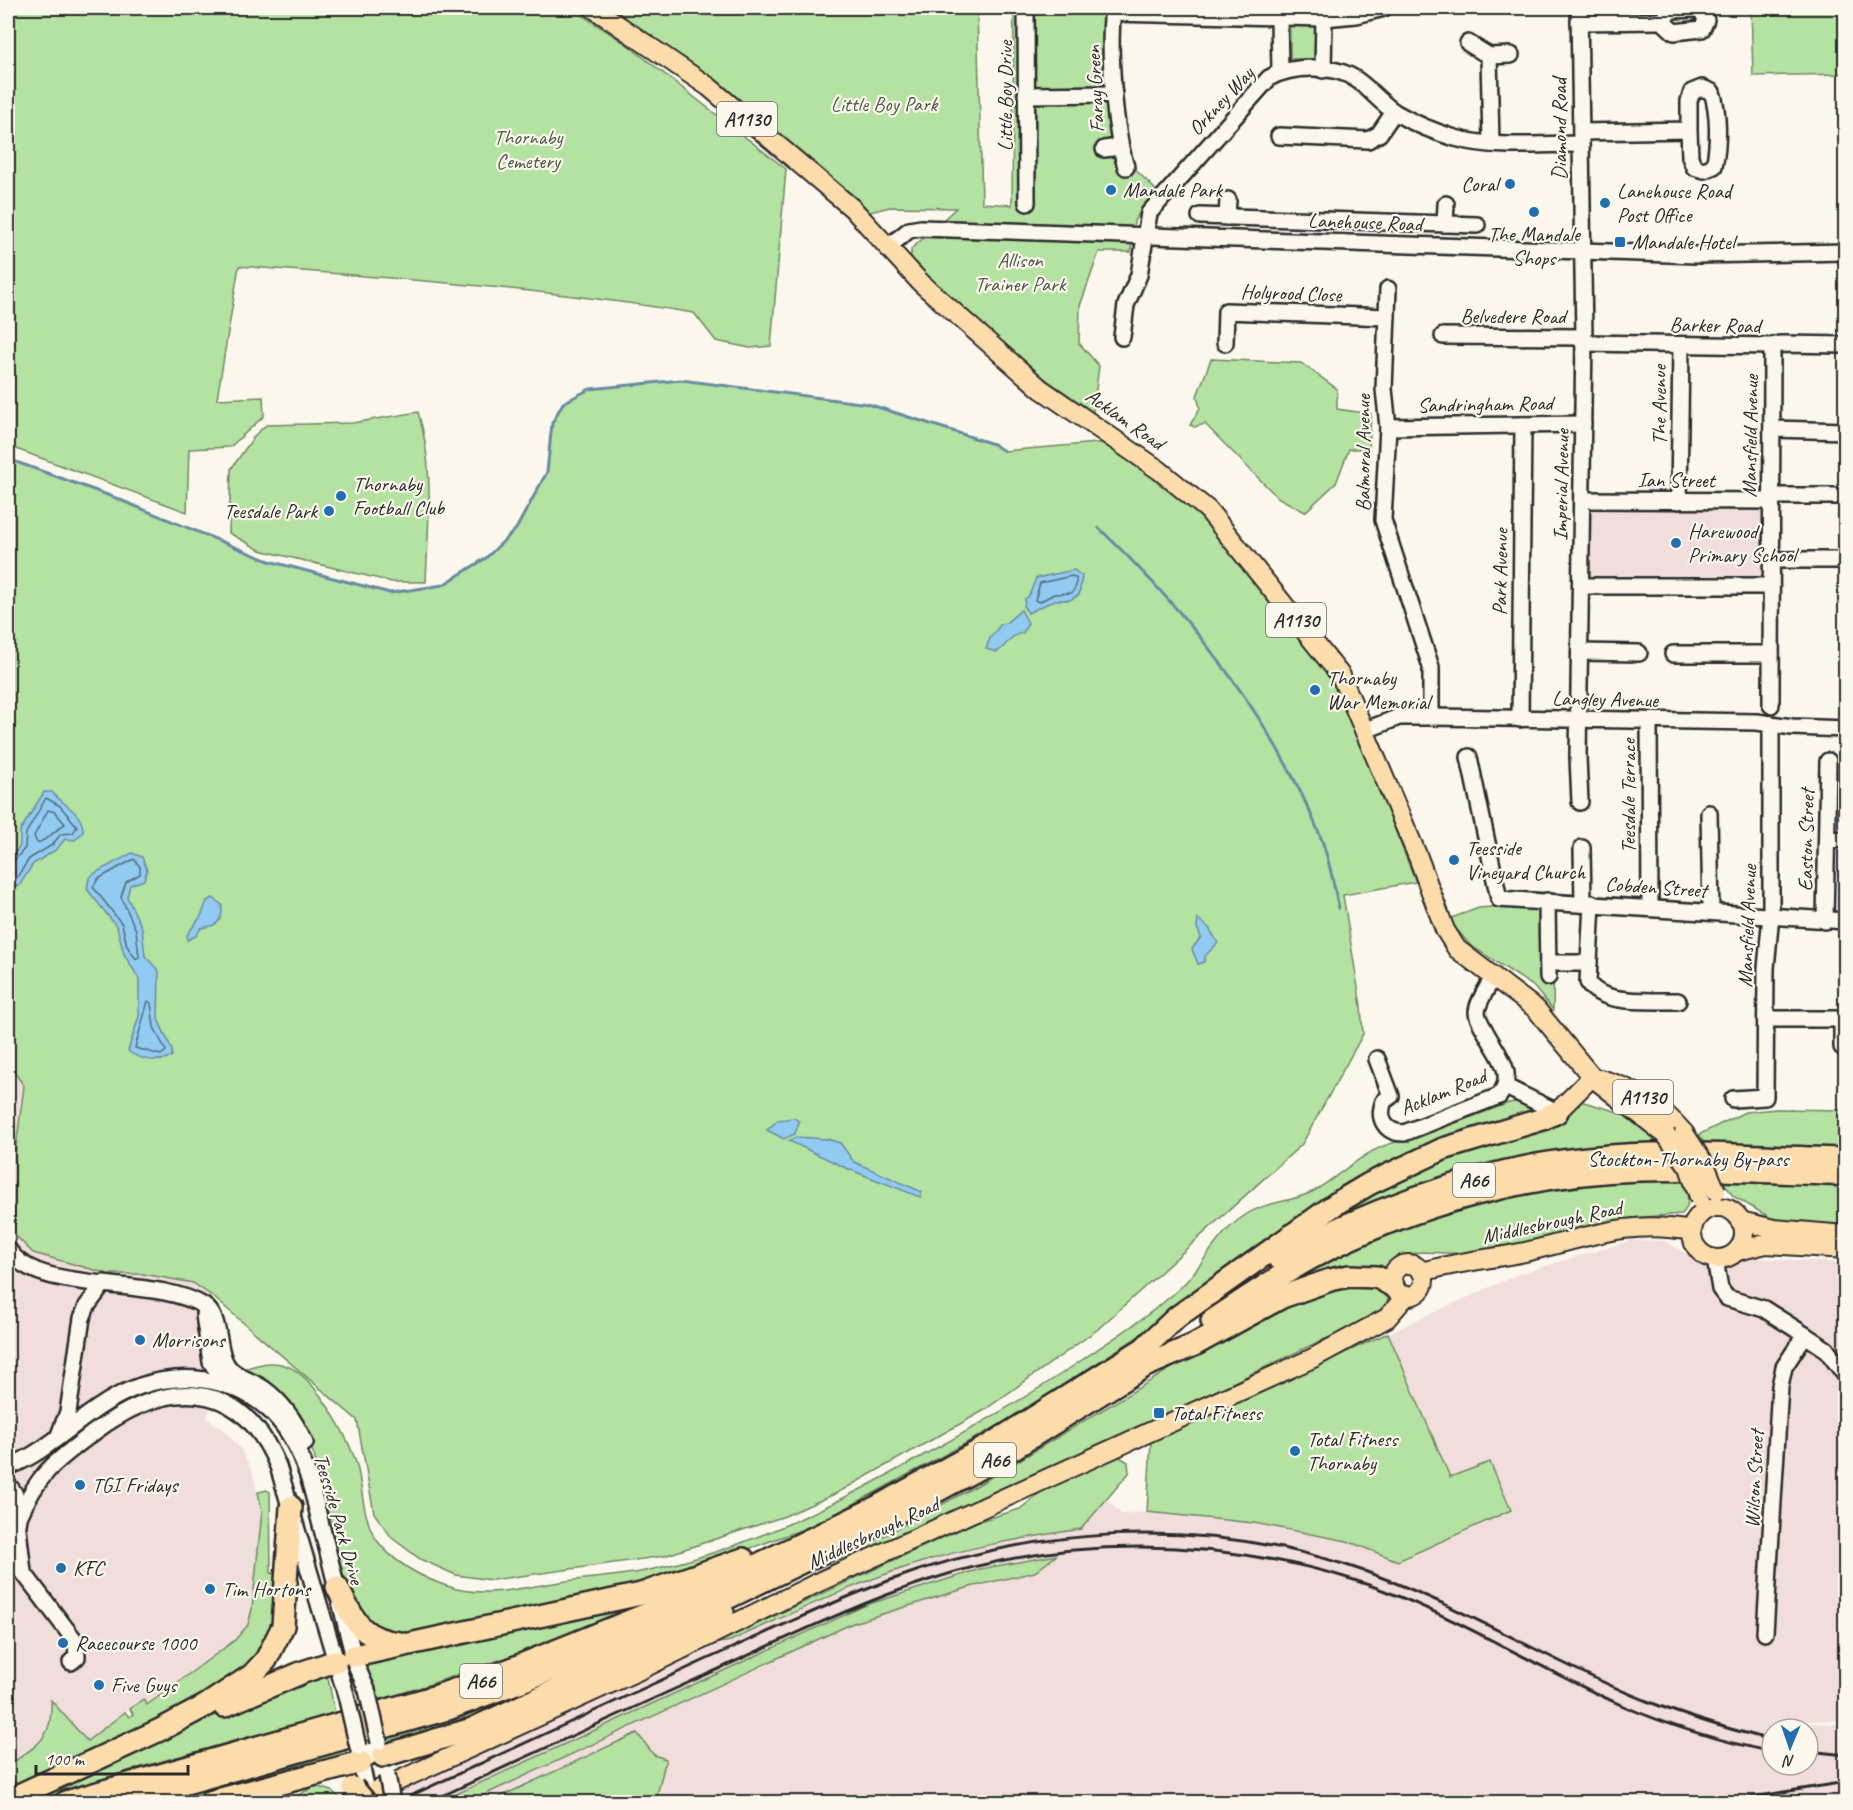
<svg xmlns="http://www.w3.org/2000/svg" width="1853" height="1810" viewBox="0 0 1853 1810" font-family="Caveat,sans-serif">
<rect width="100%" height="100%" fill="#fbf7ec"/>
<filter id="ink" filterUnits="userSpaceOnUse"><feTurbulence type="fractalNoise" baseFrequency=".0167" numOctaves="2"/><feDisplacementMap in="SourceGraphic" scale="12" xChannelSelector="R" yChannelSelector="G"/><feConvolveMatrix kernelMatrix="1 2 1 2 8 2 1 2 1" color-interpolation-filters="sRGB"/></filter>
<g filter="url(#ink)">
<g fill="#f1dedc" fill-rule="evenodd">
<polygon points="1591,507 1762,509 1762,578 1590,576"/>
<polygon points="8,1063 24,1085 15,1155 109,1274 143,1274 194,1283 212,1296 224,1355 207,1419 221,1427 240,1448 252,1470 262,1511 252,1609 248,1625 235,1640 147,1705 142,1699 87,1742 8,1768"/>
<path d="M1633 1240 1665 1241 1686 1254 1845 1263V1720L1759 1722 1845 1724V1802H377L712 1646 866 1581 937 1557 994 1543 1081 1529 1107 1499 1121 1514 1147 1512 1254 1523 1347 1541 1398 1561 1451 1477 1388 1333 1519 1274ZM1772 1729H1808V1765H1772Z"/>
</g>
<g fill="#b4e2a1" stroke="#708666" stroke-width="1.5">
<path d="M8 8H571L625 43 786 169 771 346 750 348 716 341 694 313C543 288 391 278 239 266L217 399 263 397 264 416 230 447 189 449 187 512 8 446Z"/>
<polygon points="604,8 977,8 982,203 1012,205 1014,8 1113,8 1119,153 1155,189 1134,221 1131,252 1099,252 1080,306 1079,343 1099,366 1093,412 1000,347 916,268 911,259 911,249 956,208 890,207 858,215"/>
<polygon points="1751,8 1845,8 1845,74 1753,76"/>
<rect x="1290" y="24" width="27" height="35"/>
<polygon points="1211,359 1301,363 1337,389 1337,409 1371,414 1369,449 1349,449 1336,483 1305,512 1277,497 1205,424 1194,427 1190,425 1200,408 1197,396"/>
<polygon points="681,380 868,404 993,444 1004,451 1109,442 1204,515 1336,683 1416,882 1343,895 1361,1006 1363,1034 1302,1144 1097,1330 983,1411 837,1493 785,1516 664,1556 492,1580 456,1575 420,1559 392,1538 374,1513 357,1420 212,1296 193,1283 143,1274 109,1274 33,1253 14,1234 15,1155 24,1086 8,1063 8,459 113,497 269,561 390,593 443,585 486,558 516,529 547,472 552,423 563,403 590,389"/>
<path d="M418 412C435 467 428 525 426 582H392L260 550 229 533 231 469 255 435 266 425 352 423Z"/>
<polygon points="1555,902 1553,1010 1533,986 1470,945 1448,919 1479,908"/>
<path d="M1522 1101 1540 1115 1428 1151 1003 1423 817 1524 655 1583 402 1637 380 1634 350 1603 314 1455 299 1419 239 1370C255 1366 271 1359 287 1366 315 1376 352 1441 358 1470 363 1493 363 1518 376 1539 391 1561 422 1578 447 1586 484 1600 529 1586 567 1581 593 1578 620 1576 645 1571 745 1550 835 1505 922 1456 977 1426 1031 1395 1082 1360 1115 1337 1151 1315 1180 1288 1202 1267 1217 1235 1241 1218 1265 1200 1292 1203 1314 1191 1343 1174 1373 1141 1407 1141L1509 1103Z"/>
<polygon points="1580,1101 1622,1113 1652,1135 1651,1137 1659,1147 1323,1228 1338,1211 1389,1182"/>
<polygon points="1776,1109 1845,1110 1845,1149 1709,1148 1698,1135 1745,1112"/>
<path d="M1681 1178C1686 1190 1693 1203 1682 1214L1631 1218 1632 1223 1474 1254 1421 1252 1399 1257 1389 1265 1384 1274 1253 1307 1314 1263 1358 1243 1464 1204 1575 1182Z"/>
<polygon points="1722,1180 1845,1183 1845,1226 1774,1220 1733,1196"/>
<polygon points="1364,1282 1384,1290 1388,1299 1386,1308 1349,1331 1322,1340 1186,1405 799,1581 978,1485 1223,1337 1314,1292"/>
<polygon points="1388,1333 1450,1477 1490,1462 1511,1510 1398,1561 1347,1541 1254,1523 1147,1512 1151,1441"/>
<path d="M1118 1456 1128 1462 1129 1473 1081 1529C1025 1538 970 1546 916 1564 852 1584 791 1614 730 1641L714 1644 976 1522 1020 1509 1041 1492Z"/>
<path d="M267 1490 270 1492 271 1573 276 1574 274 1615 260 1652 234 1680 119 1741C107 1740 102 1742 95 1752L8 1792V1766C37 1744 53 1741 51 1700L87 1741 125 1712 129 1717 133 1714 130 1709 143 1699 147 1705 235 1640 248 1625 252 1609 262 1511 258 1492Z"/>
<polygon points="1057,1555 1035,1572 970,1587 853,1623 469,1802 439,1802 866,1605 980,1569"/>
<polygon points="708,1578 617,1619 376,1703 365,1658"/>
<polygon points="572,1671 468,1722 388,1751 383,1734"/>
<polygon points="313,1673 328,1678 335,1713 134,1769 31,1802 15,1802"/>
<polygon points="637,1733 654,1755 666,1759 656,1799 652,1802 489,1802"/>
<polygon points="343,1745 347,1756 178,1802 136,1802"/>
<polygon points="315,1786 332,1791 342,1800 286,1802"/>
</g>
<g fill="#91cbf1" stroke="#688ba2" stroke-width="1.5">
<polygon points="1074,570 1082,576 1079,595 1070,600 1055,600 1028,613 1024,607 1025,599 1029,596 1036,578"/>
<path d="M1021 610 1028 623 1023 633C1009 635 1007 646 997 652L986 649 990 638 1001 624 1006 623Z"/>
<path d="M44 792H52C63 805 84 813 83 832L75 840 65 839 57 849 33 864 19 886 8 887V860L20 846V831Z"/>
<path d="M132 853 142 857 147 870 144 880 130 885 127 897 142 928 145 956 159 971 158 1019 172 1050V1056C159 1064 140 1060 128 1051L139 1016V979L124 954 117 927 87 889 89 878 95 873Z"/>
<path d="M213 898 222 905C223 923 216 926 201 928L196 936 187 940V935L201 916 207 901Z"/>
<polygon points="1198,919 1209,928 1218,943 1205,956 1204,962 1198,964 1192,949 1201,937 1197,928"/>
<polygon points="795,1118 799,1122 795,1134 784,1139 767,1130 778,1120"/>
<polygon points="796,1137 827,1139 840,1143 854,1162 922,1192 920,1197 846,1168 789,1141"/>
</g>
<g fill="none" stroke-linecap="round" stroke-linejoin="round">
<g stroke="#546b7a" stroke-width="1.5">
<polygon points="1072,576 1076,578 1076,586 1072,593 1054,594 1039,602 1035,600 1040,583"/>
<path d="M48 810 55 812 65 824C55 830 48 840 37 843L34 836Z"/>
<polygon points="134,859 140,867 140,874 126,882 121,897 136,930 139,957 136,959 127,946 122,924 93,887 98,879"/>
<polyline points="8,863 14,861 25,848 26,833 46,798 60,806 77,826 73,833 61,834 52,845 29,859 14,882 8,882"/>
<polygon points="148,1001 151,1003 154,1027 166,1051 161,1055 135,1048"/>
</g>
<g stroke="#688ba2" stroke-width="3">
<polyline points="8,459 113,497 269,561 390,593 443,585 486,558 516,529 547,472 552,423 563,403 590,389 681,380 868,404 993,444 1004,451"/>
<path d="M1099 528C1189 614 1271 716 1319 833 1329 856 1333 883 1339 908"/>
</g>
<defs>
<g id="minor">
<polyline points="1026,8 1027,203"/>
<path d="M1113 8C1108 49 1114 128 1126 167"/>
<polyline points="1579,8 1584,337 1578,757 1580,802"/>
<polygon points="1696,9 1702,11 1706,20 1702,29 1674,32 1662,21 1671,10"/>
<polyline points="1112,13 1324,18 1356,15 1384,8"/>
<polyline points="1279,18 1280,72"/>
<polyline points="1579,22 1662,21"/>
<polyline points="1468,43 1489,56 1511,55"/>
<polyline points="1489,56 1491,144"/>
<polyline points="1323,70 1324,18"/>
<polyline points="1026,95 1114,94"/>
<path d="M1581 132 1689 130 1690 157 1694 167 1704 170 1714 166C1719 145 1719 112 1712 92L1702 88 1692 92 1689 101V130"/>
<polyline points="1279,136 1368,140 1379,134 1394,112"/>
<polyline points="1104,149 1120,147"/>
<polyline points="1200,216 1477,225"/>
<polyline points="1227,217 1228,200"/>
<polyline points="1445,224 1446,204"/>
<polyline points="888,247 909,230 921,228 1697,255 1846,252"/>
<polyline points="1388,289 1384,389 1388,427 1383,520 1431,667 1431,717"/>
<polyline points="1443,336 1584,337"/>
<path d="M1122 337 1126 305 1139 275 1149 213 1269 78C1292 65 1335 64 1357 80 1371 90 1382 104 1396 113 1415 124 1435 132 1455 138 1494 149 1539 144 1579 144"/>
<polyline points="1225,343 1226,311 1387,317"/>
<polyline points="1583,343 1772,346 1780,344 1846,345"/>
<polyline points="1388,427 1583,424"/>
<polyline points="1772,429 1846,431"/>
<polyline points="1771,496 1846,496"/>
<polyline points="1582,500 1771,501"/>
<polyline points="1679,501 1681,345"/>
<polyline points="1771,560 1846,560"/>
<polyline points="1581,586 1771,586"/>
<polyline points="1580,652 1639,653"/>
<polyline points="1673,654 1771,654"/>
<polyline points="1771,705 1772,346"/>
<polyline points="1520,719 1523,425"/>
<polyline points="1649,721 1650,907"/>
<polyline points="1366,730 1399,717 1431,717 1757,722 1792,727 1846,729"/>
<polyline points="1469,757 1499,899 1846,921"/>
<polyline points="1709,813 1711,911"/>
<polyline points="1828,840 1846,839"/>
<polyline points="1582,848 1583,903"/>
<polyline points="1547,901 1548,977"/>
<path d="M1592 903 1588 982C1601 1006 1652 1000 1678 1001"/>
<polyline points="1825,921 1828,761"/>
<polyline points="1548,963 1589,963"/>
<polyline points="1766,1019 1846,1019"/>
<polyline points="1842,1047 1842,1019"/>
<path d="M1377 1059 1391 1096 1384 1101C1377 1118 1385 1133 1404 1133L1499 1096C1518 1072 1495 1052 1484 1029 1481 1024 1477 1017 1477 1012 1478 1000 1488 988 1493 977"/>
<polyline points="1506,1087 1557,1112"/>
<polyline points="1733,1099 1765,1097 1766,968 1771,915 1771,724"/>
<path d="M8 1249C36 1296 156 1275 204 1306 224 1319 214 1356 232 1371 242 1379 254 1382 264 1389 282 1402 296 1423 305 1443"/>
<polyline points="1715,1259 1720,1289 1727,1298 1764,1309 1805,1335 1826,1349 1846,1376"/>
<polyline points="204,1315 211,1362 226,1385"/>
<polyline points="59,1435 68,1412 82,1318 87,1306 104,1283"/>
<path d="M8 1467C53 1450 85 1409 130 1390 187 1365 260 1381 292 1439 308 1466 314 1499 322 1529 334 1574 344 1620 356 1665L367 1690"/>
<path d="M8 1485C24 1502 22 1527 8 1546"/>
<path d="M19 1517C39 1472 55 1462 93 1433 164 1380 239 1374 278 1466L346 1695"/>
<polyline points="18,1529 23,1572 76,1642 77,1657 71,1662"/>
<polyline points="8,1563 23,1572"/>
<polyline points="1765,1633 1780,1386 1784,1367 1805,1335"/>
<polyline points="359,1753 365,1782"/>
<polyline points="361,1762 369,1757 369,1744"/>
</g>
<g id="major">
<polyline points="593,8 709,87 852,208 921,283 1041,389 1159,470 1208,510 1341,676 1418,857 1445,930 1457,949 1536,1009 1592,1077 1666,1135"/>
<path d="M1600 1079C1636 1089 1659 1104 1684 1133"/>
<polyline points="1557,1112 1592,1077"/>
<circle cx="1718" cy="1233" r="26"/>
<polyline points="1740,1221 1774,1229 1846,1235"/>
<polyline points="1737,1251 1766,1244 1846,1249"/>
<circle cx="1408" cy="1280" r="16"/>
<path d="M1422 1272C1455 1262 1491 1259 1525 1252 1587 1238 1626 1219 1692 1231"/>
<polyline points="352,1802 644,1668 821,1581 1313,1358 1387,1318 1406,1296"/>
</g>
<g id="highway">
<path d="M1278 1258C1374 1208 1478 1169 1587 1158 1672 1149 1760 1157 1846 1159"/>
<path d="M1212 1321C1245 1299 1278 1276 1313 1257 1411 1205 1529 1173 1640 1170 1709 1168 1777 1172 1846 1175"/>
<path d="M337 1587C354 1619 359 1639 400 1643"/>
<polyline points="354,1656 641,1594 743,1559"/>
<polyline points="224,1706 303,1672 336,1661"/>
<polyline points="383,1756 472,1729 723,1613"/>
<polyline points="8,1800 162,1729 205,1706 252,1675 266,1660 283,1626 291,1507"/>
<polyline points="66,1802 440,1695 489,1678 704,1591 877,1507 990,1445 1143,1349 1177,1317 1337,1203 1369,1184 1443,1149 1543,1119 1557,1112"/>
<polyline points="119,1802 448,1709 590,1655 713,1605 839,1544 996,1459 1145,1366 1194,1345 1282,1297 1330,1280 1349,1276 1377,1277 1393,1286"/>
<polyline points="210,1802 361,1762"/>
</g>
</defs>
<use href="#minor" stroke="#2b2b2b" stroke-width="20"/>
<use href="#major" stroke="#2b2b2b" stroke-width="22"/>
<use href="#highway" stroke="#2b2b2b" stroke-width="26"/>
<use href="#minor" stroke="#fbf7ec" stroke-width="15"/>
<use href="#major" stroke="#fddcac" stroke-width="18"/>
<use href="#highway" stroke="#fddcac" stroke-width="21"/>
<g stroke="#2b2b2b" stroke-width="3">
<polyline points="1808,1751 1846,1755"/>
<path d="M397 1802C500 1755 602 1707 705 1660 766 1633 826 1604 888 1581 1033 1527 1194 1517 1343 1564 1445 1596 1534 1653 1632 1695 1677 1714 1724 1728 1772 1740"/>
<path d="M429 1802C526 1757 625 1711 723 1667 791 1636 858 1603 929 1580 1066 1535 1216 1537 1354 1580 1448 1610 1531 1665 1621 1705 1669 1726 1720 1741 1772 1752"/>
<polyline points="1722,1802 1846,1782"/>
</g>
<defs>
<g id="minor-bridge">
<polyline points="367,1690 379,1742"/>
<polyline points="346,1695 358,1747"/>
<polyline points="387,1775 392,1802"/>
</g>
<g id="major-bridge">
<polyline points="1684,1133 1705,1165 1716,1191"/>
<polyline points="1666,1135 1689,1167 1700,1200"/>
</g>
<polyline id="highway-bridge" points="353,1788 365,1802"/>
</defs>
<use href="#minor-bridge" stroke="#2b2b2b" stroke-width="20" stroke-linecap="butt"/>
<use href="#major-bridge" stroke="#2b2b2b" stroke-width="22" stroke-linecap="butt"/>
<use href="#highway-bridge" stroke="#2b2b2b" stroke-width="26" stroke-linecap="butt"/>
<use href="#minor-bridge" stroke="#fbf7ec" stroke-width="15"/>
<use href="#major-bridge" stroke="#fddcac" stroke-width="18"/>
<use href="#highway-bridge" stroke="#fddcac" stroke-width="21"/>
</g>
</g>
<g fill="#1f6fb2" stroke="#fbf7ec" stroke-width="2">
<circle cx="1510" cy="184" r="6"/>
<circle cx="1111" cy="190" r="6"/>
<circle cx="1605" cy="203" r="6"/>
<circle cx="1534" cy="212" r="6"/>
<rect x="1614" y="236" width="12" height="12" rx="3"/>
<circle cx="341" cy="496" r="6"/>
<circle cx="329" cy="511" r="6"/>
<circle cx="1676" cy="543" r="6"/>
<circle cx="1315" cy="690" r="6"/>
<circle cx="1454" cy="860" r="6"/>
<circle cx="140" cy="1340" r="6"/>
<rect x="1153" y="1407" width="12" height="12" rx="3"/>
<circle cx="1295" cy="1451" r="6"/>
<circle cx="80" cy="1485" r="6"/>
<circle cx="61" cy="1568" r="6"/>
<circle cx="210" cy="1589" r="6"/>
<circle cx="63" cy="1643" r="6"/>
<circle cx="99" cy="1685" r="6"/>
</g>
<g text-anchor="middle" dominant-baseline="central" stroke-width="4.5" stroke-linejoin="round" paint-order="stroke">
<g fill="#fbf7ec" stroke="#696865" stroke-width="1.5">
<rect x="717" y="102" width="60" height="34" rx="4.5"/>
<rect x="1266" y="603" width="60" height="34" rx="4.5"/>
<rect x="1613" y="1080" width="60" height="34" rx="4.5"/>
<rect x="1453" y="1163" width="42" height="34" rx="4.5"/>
<rect x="974" y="1443" width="42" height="34" rx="4.5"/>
<rect x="460" y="1664" width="42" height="34" rx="4.5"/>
</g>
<g font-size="20" font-weight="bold" fill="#2b2b2b">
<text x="747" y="119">A1130</text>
<text x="1296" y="620">A1130</text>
<text x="1643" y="1097">A1130</text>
<text x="1474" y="1180">A66</text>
<text x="995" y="1460">A66</text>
<text x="481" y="1681">A66</text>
</g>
<g font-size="21" fill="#2b2b2b" stroke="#fbf7ec">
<text transform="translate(1095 89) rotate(-93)">Faray Green</text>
<text transform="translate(1005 96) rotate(-90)">Little Boy Drive</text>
<text transform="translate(1221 101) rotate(-47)">Orkney Way</text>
<text transform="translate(1559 129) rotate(-90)">Diamond Road</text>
<text transform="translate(1365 222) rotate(2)">Lanehouse Road</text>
<text transform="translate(1291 293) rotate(2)">Holyrood Close</text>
<text x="1513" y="316">Belvedere Road</text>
<text transform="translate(1715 325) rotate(1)">Barker Road</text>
<text transform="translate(1485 404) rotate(-1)">Sandringham Road</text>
<text transform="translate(1659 405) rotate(-90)">The Avenue</text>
<text transform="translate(1125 419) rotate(35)">Acklam Road</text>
<text transform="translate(1750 436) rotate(-89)">Mansfield Avenue</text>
<text transform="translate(1363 453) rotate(-90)">Balmoral Avenue</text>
<text x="1676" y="480">Ian Street</text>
<text transform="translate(1561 485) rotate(-89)">Imperial Avenue</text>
<text transform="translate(1500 572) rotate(-89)">Park Avenue</text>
<text transform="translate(1605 699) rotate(1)">Langley Avenue</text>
<text transform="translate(1628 796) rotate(-90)">Teesdale Terrace</text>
<text transform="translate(1806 840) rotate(-89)">Easton Street</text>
<text transform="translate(1656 887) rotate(4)">Cobden Street</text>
<text transform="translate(1747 926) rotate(-88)">Mansfield Avenue</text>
<text transform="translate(1443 1092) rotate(-22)">Acklam Road</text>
<text x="1688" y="1159">Stockton-Thornaby By-pass</text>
<text transform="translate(1552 1222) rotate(-12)">Middlesbrough Road</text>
<text transform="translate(1754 1479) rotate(-87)">Wilson Street</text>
<text transform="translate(339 1519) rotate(74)">Teesside Park Drive</text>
<text transform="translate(873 1533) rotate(-25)">Middlesbrough Road</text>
</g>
<g font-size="21" fill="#4d5948" stroke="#fbf7ec">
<text x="884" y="104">Little Boy Park</text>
<text x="528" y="137">Thornaby<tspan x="528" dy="24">Cemetery</tspan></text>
<text x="1020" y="260">Allison<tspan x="1020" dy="24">Trainer Park</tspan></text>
</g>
<g font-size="21" fill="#2b2b2b" stroke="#fbf7ec" text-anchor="start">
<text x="1498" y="184" text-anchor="end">Coral</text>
<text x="1123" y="190">Mandale Park</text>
<text x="1617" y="191">Lanehouse Road<tspan x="1617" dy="24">Post Office</tspan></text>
<text x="1534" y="234" text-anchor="middle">The Mandale<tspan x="1534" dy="24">Shops</tspan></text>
<text x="1632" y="242">Mandale Hotel</text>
<text x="353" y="484">Thornaby<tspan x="353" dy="24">Football Club</tspan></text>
<text x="317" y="511" text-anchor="end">Teesdale Park</text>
<text x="1688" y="531">Harewood<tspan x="1688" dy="24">Primary School</tspan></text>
<text x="1327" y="678">Thornaby<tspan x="1327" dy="24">War Memorial</tspan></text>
<text x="1466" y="848">Teesside<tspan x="1466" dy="24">Vineyard Church</tspan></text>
<text x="152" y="1340">Morrisons</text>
<text x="1171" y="1413">Total Fitness</text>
<text x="1307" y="1439">Total Fitness<tspan x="1307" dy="24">Thornaby</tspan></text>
<text x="92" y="1485">TGI Fridays</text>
<text x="73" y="1568">KFC</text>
<text x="222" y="1589">Tim Hortons</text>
<text x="75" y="1643">Racecourse 1000</text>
<text x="111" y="1685">Five Guys</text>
</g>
</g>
<rect width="1853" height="1810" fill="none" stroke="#fbf7ec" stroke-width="30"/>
<rect x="15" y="15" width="1823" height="1780" fill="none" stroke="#2b2b2b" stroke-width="2" filter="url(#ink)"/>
<g transform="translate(1790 1747) rotate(182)"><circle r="28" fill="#fbf7ec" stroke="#a8a59f" stroke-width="1.5"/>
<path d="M0-4.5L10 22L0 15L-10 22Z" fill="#1f6fb2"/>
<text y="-9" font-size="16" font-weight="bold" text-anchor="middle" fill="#2b2b2b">N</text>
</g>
<path d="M36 1765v9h152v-9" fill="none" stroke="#2b2b2b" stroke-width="3"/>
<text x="45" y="1765" font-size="18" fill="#2b2b2b" stroke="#fbf7ec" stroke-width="4.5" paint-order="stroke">100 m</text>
</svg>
